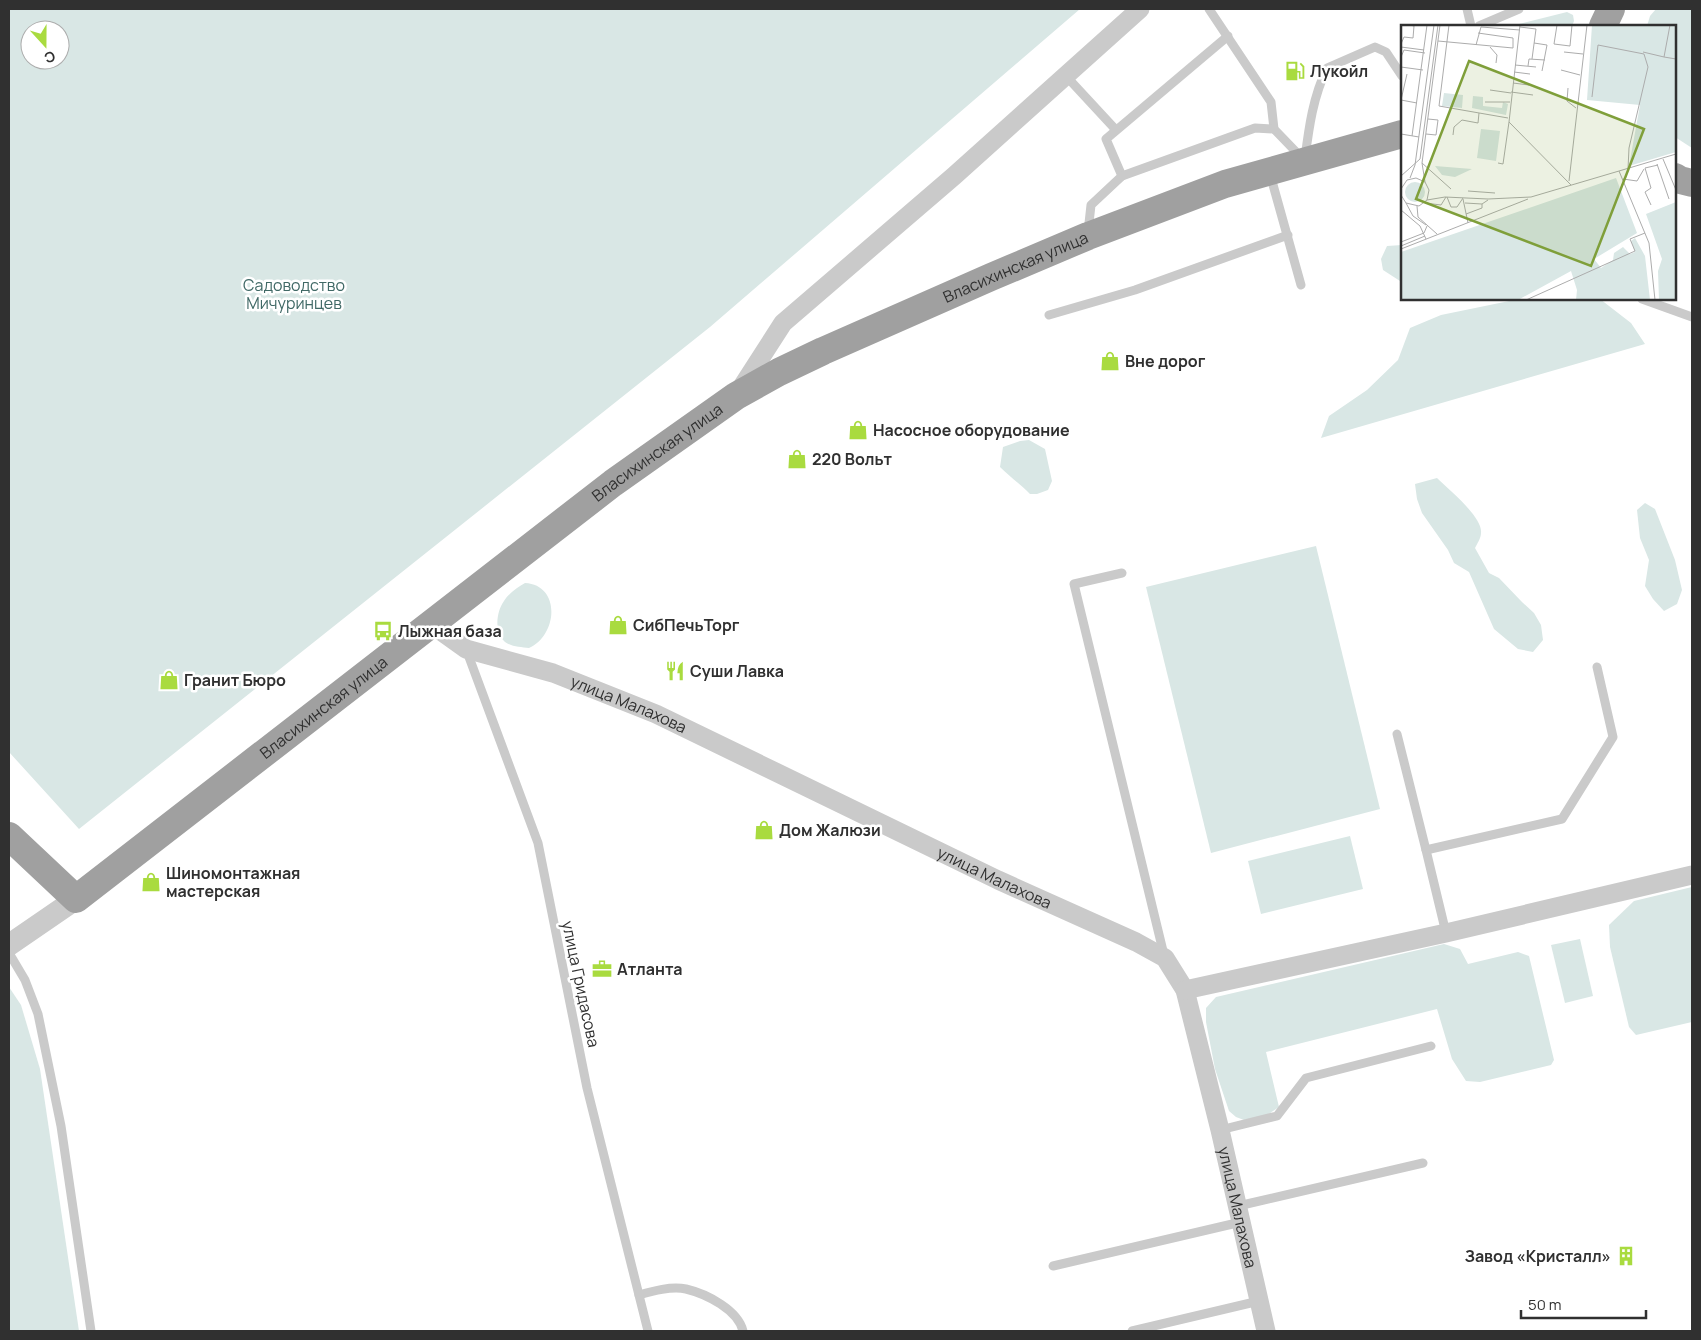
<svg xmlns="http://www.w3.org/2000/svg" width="1701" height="1340" viewBox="0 0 1701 1340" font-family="Manrope,sans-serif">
<rect width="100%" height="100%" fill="#fff"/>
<g fill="#d9e7e5" fill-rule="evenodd">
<path d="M9 9H1080L710 327 79 829 9 752ZM30 30H60V60H30Z"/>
<polygon points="1656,9 1692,9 1692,148 1675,137 1675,26 1647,26 1650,16"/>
<polygon points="1567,12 1573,15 1574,21 1572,26 1511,26"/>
<polygon points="1402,245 1402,281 1400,281 1383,270 1381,259 1387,246"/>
<polygon points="1519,299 1600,299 1631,323 1645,344 1321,438 1329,416 1367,390 1398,360 1410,328 1441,315"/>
<path d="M1029 440 1045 449 1052 481 1048 490 1037 494H1030C1020 484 1010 477 1000 467L1003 447 1020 441Z"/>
<path d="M1437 478C1448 489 1483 517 1481 533 1481 538 1477 544 1475 548L1489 573 1499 578 1522 602 1534 613 1541 625 1543 640 1533 652 1518 649 1494 629 1469 572 1454 563 1448 550 1422 513 1417 499 1415 484Z"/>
<polygon points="1645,503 1655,509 1675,560 1682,590 1677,604 1664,611 1653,599 1645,586 1649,560 1640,538 1637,510"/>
<polygon points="1316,546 1380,809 1211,853 1146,587"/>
<path d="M525 583C561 585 558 635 529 648 521 647 512 647 505 642 494 633 496 612 504 601 508 594 518 587 525 583Z"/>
<polygon points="1350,836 1363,889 1261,914 1248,861"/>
<polygon points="1692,887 1692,1022 1636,1035 1629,1027 1610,947 1609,925 1634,901"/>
<polygon points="1580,939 1593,996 1565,1003 1551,945"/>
<polygon points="1444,944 1460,949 1468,964 1518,952 1529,956 1554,1060 1551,1065 1480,1082 1466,1081 1452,1059 1437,1009 1266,1052 1279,1107 1267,1115 1244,1120 1236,1117 1229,1111 1215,1069 1206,1022 1206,1008 1216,997"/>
<polygon points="9,987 21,1005 40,1069 79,1331 9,1331"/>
</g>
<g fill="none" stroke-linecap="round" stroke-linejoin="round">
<g stroke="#cacaca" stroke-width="9">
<polyline points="1209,9 1271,102 1274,129 1301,157"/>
<polyline points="1467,9 1471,26"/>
<polyline points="1479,26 1519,9"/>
<polyline points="1066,76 1116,130"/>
<path d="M1305 158C1309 127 1313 97 1327 68L1375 47 1386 52 1402 76"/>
<polyline points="1270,174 1301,285"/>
<polyline points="1122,176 1106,139 1228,36"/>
<polyline points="1088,232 1091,205 1122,176 1255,128 1274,129"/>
<polyline points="1642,299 1692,317"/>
<polyline points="1049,315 1135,290 1288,235"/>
<polyline points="1122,573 1074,584 1164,955"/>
<polyline points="466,649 538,843 587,1088 648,1331"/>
<polyline points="1397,734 1426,850"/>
<polyline points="1446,933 1426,850 1562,819 1613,737 1597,667"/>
<polyline points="9,953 25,980 38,1014 61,1126 91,1331"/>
<polyline points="1220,1130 1277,1116 1306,1078 1431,1046"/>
<polyline points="1238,1206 1423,1163"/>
<polyline points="1053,1266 1241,1222"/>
<path d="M639 1295C653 1291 671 1286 686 1289 707 1294 738 1310 743 1331"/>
<polyline points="1132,1331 1259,1301"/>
</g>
<g stroke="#cacaca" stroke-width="19">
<polyline points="738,393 783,323 954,176 1140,9"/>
<path id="s1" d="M431 624 466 649 553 673 656 714 998 880 1136 942 1165 958 1185 990 1220 1130 1266 1331"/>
<polyline points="1185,990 1446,933 1692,875"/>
</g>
<polyline stroke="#cacaca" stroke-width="22" points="9,945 76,899"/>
<g stroke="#a0a0a0" stroke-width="28">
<polyline points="1603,26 1611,9"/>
<polyline points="1675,177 1680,180 1692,183"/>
<path id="s2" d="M9 836 76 899 613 483 736 396 779 372 823 351 991 277 1088 236 1225 184 1402 134"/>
</g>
</g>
<defs>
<symbol id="fuel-bare" viewBox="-9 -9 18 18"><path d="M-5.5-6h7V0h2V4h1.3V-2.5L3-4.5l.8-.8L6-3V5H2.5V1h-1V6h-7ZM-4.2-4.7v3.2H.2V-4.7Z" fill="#a9db3f" stroke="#fff" stroke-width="2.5" paint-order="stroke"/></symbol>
<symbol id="shop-bare" viewBox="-9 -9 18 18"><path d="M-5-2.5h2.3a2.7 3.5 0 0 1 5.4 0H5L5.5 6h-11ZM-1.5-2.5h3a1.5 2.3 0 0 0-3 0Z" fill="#a9db3f" stroke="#fff" stroke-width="2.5" paint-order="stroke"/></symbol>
<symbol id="bus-bare" viewBox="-9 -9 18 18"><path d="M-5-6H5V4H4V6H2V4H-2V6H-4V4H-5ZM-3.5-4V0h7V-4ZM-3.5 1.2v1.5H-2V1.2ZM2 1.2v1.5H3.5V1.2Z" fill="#a9db3f" stroke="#fff" stroke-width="2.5" paint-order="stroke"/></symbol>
<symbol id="restaurant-bare" viewBox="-9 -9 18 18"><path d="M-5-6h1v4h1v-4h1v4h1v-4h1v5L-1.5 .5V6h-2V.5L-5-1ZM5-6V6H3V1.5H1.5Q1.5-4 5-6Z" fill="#a9db3f" stroke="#fff" stroke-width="2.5" paint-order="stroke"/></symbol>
<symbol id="office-bare" viewBox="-9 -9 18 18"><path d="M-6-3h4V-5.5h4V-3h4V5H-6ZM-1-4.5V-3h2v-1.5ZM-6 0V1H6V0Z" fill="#a9db3f" stroke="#fff" stroke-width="2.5" paint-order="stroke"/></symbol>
<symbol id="building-bare" viewBox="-9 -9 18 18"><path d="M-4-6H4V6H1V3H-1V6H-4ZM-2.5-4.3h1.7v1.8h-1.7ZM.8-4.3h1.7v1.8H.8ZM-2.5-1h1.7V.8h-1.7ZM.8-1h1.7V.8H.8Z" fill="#a9db3f" stroke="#fff" stroke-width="2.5" paint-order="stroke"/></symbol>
</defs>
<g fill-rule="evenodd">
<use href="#fuel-bare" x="1281" y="57" width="28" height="28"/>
<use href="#shop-bare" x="1096" y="347" width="28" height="28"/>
<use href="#shop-bare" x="844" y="416" width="28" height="28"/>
<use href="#shop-bare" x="783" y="445" width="28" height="28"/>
<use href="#shop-bare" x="604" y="611" width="28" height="28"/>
<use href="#bus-bare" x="369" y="617" width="28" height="28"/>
<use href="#restaurant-bare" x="661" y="657" width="28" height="28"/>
<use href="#shop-bare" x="155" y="666" width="28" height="28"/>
<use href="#shop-bare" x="750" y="816" width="28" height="28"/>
<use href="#shop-bare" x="137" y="868" width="28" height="28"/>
<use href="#office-bare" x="588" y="955" width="28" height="28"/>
<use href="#building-bare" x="1612" y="1242" width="28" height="28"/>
</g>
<g text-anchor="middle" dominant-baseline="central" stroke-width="5" stroke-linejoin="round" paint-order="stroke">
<g font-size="16" font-weight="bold" fill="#303030" stroke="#fff" text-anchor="start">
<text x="1310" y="71">Лукойл</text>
<text x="1125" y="361">Вне дорог</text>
<text x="873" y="430">Насосное оборудование</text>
<text x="812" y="459">220 Вольт</text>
<text x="633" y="625">СибПечьТорг</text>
<text x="398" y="631">Лыжная база</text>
<text x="690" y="671">Суши Лавка</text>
<text x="184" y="680">Гранит Бюро</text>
<text x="779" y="830">Дом Жалюзи</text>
<text x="166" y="873">Шиномонтажная<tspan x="166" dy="18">мастерская</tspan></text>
<text x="617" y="969">Атланта</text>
<text x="1611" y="1256" text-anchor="end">Завод «Кристалл»</text>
</g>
<g font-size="16" fill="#303030" stroke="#fff">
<text stroke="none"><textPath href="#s2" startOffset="1230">Власихинская улица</textPath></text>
<text stroke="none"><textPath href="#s2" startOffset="825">Власихинская улица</textPath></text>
<text stroke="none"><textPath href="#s1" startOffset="215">улица Малахова</textPath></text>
<text stroke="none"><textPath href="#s2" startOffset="405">Власихинская улица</textPath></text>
<text stroke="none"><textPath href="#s1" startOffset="620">улица Малахова</textPath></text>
<text transform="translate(581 984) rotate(78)">улица Гридасова</text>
<text stroke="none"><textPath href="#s1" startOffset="1070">улица Малахова</textPath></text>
</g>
<g font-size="16" fill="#406966" stroke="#fff">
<text x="294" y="285">Садоводство<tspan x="294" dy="18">Мичуринцев</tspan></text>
</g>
</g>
<g transform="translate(1401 25)">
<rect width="275" height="275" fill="#fff"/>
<path d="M191 0H275V127L228 141 239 80 186 75ZM43 68 62 70 61 83 41 81ZM72 71 82 72V81L101 83 102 77 107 79 105 90 71 83ZM80 104 99 106 95 136 76 133ZM34 141 71 144 54 152 41 150ZM215 153 236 208 193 234 200 243 212 235 213 228 222 222 229 229 234 227 230 216 234 213 244 231 249 275H175L176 265 170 246 117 275H0V227ZM4 167a10 10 0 1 1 20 0a10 10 0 1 1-20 0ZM275 177V275H258L257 246 261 234 245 189Z" fill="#d9e7e5"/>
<path fill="none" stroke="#acacac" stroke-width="1" d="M48 0 38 81 107 93M119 0 108 97 170 160M156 0 153 19 169 21 171 0M269 0 263 32 275 34M119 2 135 4 131 34M37 16 112 23V13L77 8M133 18 146 20 141 46M0 19 3 12 12 13 13 1 9 0M75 20 80 2 119 5M0 22 23 25M89 22 96 30 95 38M163 27 182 29M242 27 263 32M0 32 3 25 24 28M114 40 135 42M127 41 128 34 144 35M0 42 22 45M160 45 179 50M113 47 129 49M112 58 128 60M167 63 166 76 175 83M89 65 110 68M110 67 132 70M191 72 197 20 243 29 247 42 228 123 227 144M0 75 6 49M0 75 16 78M84 77H109M0 109 18 112M25 109 35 110 37 95 27 94M52 110 53 102 61 95 77 98 78 88M11 111 26 0M262 134 275 165M21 138 50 164M97 138 102 139 108 97M256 139 268 174M218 146 275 129M0 151 19 134 37 0M9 153 14 140 33 0M222 154 236 156 243 144M168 156 186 0M24 157 21 138 39 0M0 164 6 155 15 153 24 157 28 165 26 175 18 181 5 178 0 170M67 166 94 168M46 172 50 182H56L62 173M62 174 67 198M26 175 44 172 87 174 130 172 218 146 248 218 254 275M5 178 12 191 25 200M24 178 40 180 45 172M64 178 81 179M250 180 244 167 250 163 244 143 257 140M16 181 17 192 36 209M0 185 19 201 25 214M65 189 81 183V179L87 175M0 217 23 208 26 201M0 221 24 211M0 224 127 174M125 275 234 226 229 214 244 208"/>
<path fill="#7f9f3a" fill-opacity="0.15" stroke="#7f9f3a" stroke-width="2.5" d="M68 36 243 104 190 241 15 174Z"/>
<rect width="275" height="275" fill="none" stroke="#303030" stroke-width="2.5"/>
</g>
<rect width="1701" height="1340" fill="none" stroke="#303030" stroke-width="20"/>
<g transform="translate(45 45) rotate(159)"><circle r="24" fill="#ffffff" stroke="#acacac"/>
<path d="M0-4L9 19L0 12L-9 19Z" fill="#a9db3f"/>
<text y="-8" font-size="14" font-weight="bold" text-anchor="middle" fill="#303030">С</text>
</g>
<path d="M1521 1310v8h125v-8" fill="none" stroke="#303030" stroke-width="2.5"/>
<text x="1528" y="1310" font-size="15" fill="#303030" stroke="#ffffff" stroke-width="4" paint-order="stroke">50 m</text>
</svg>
